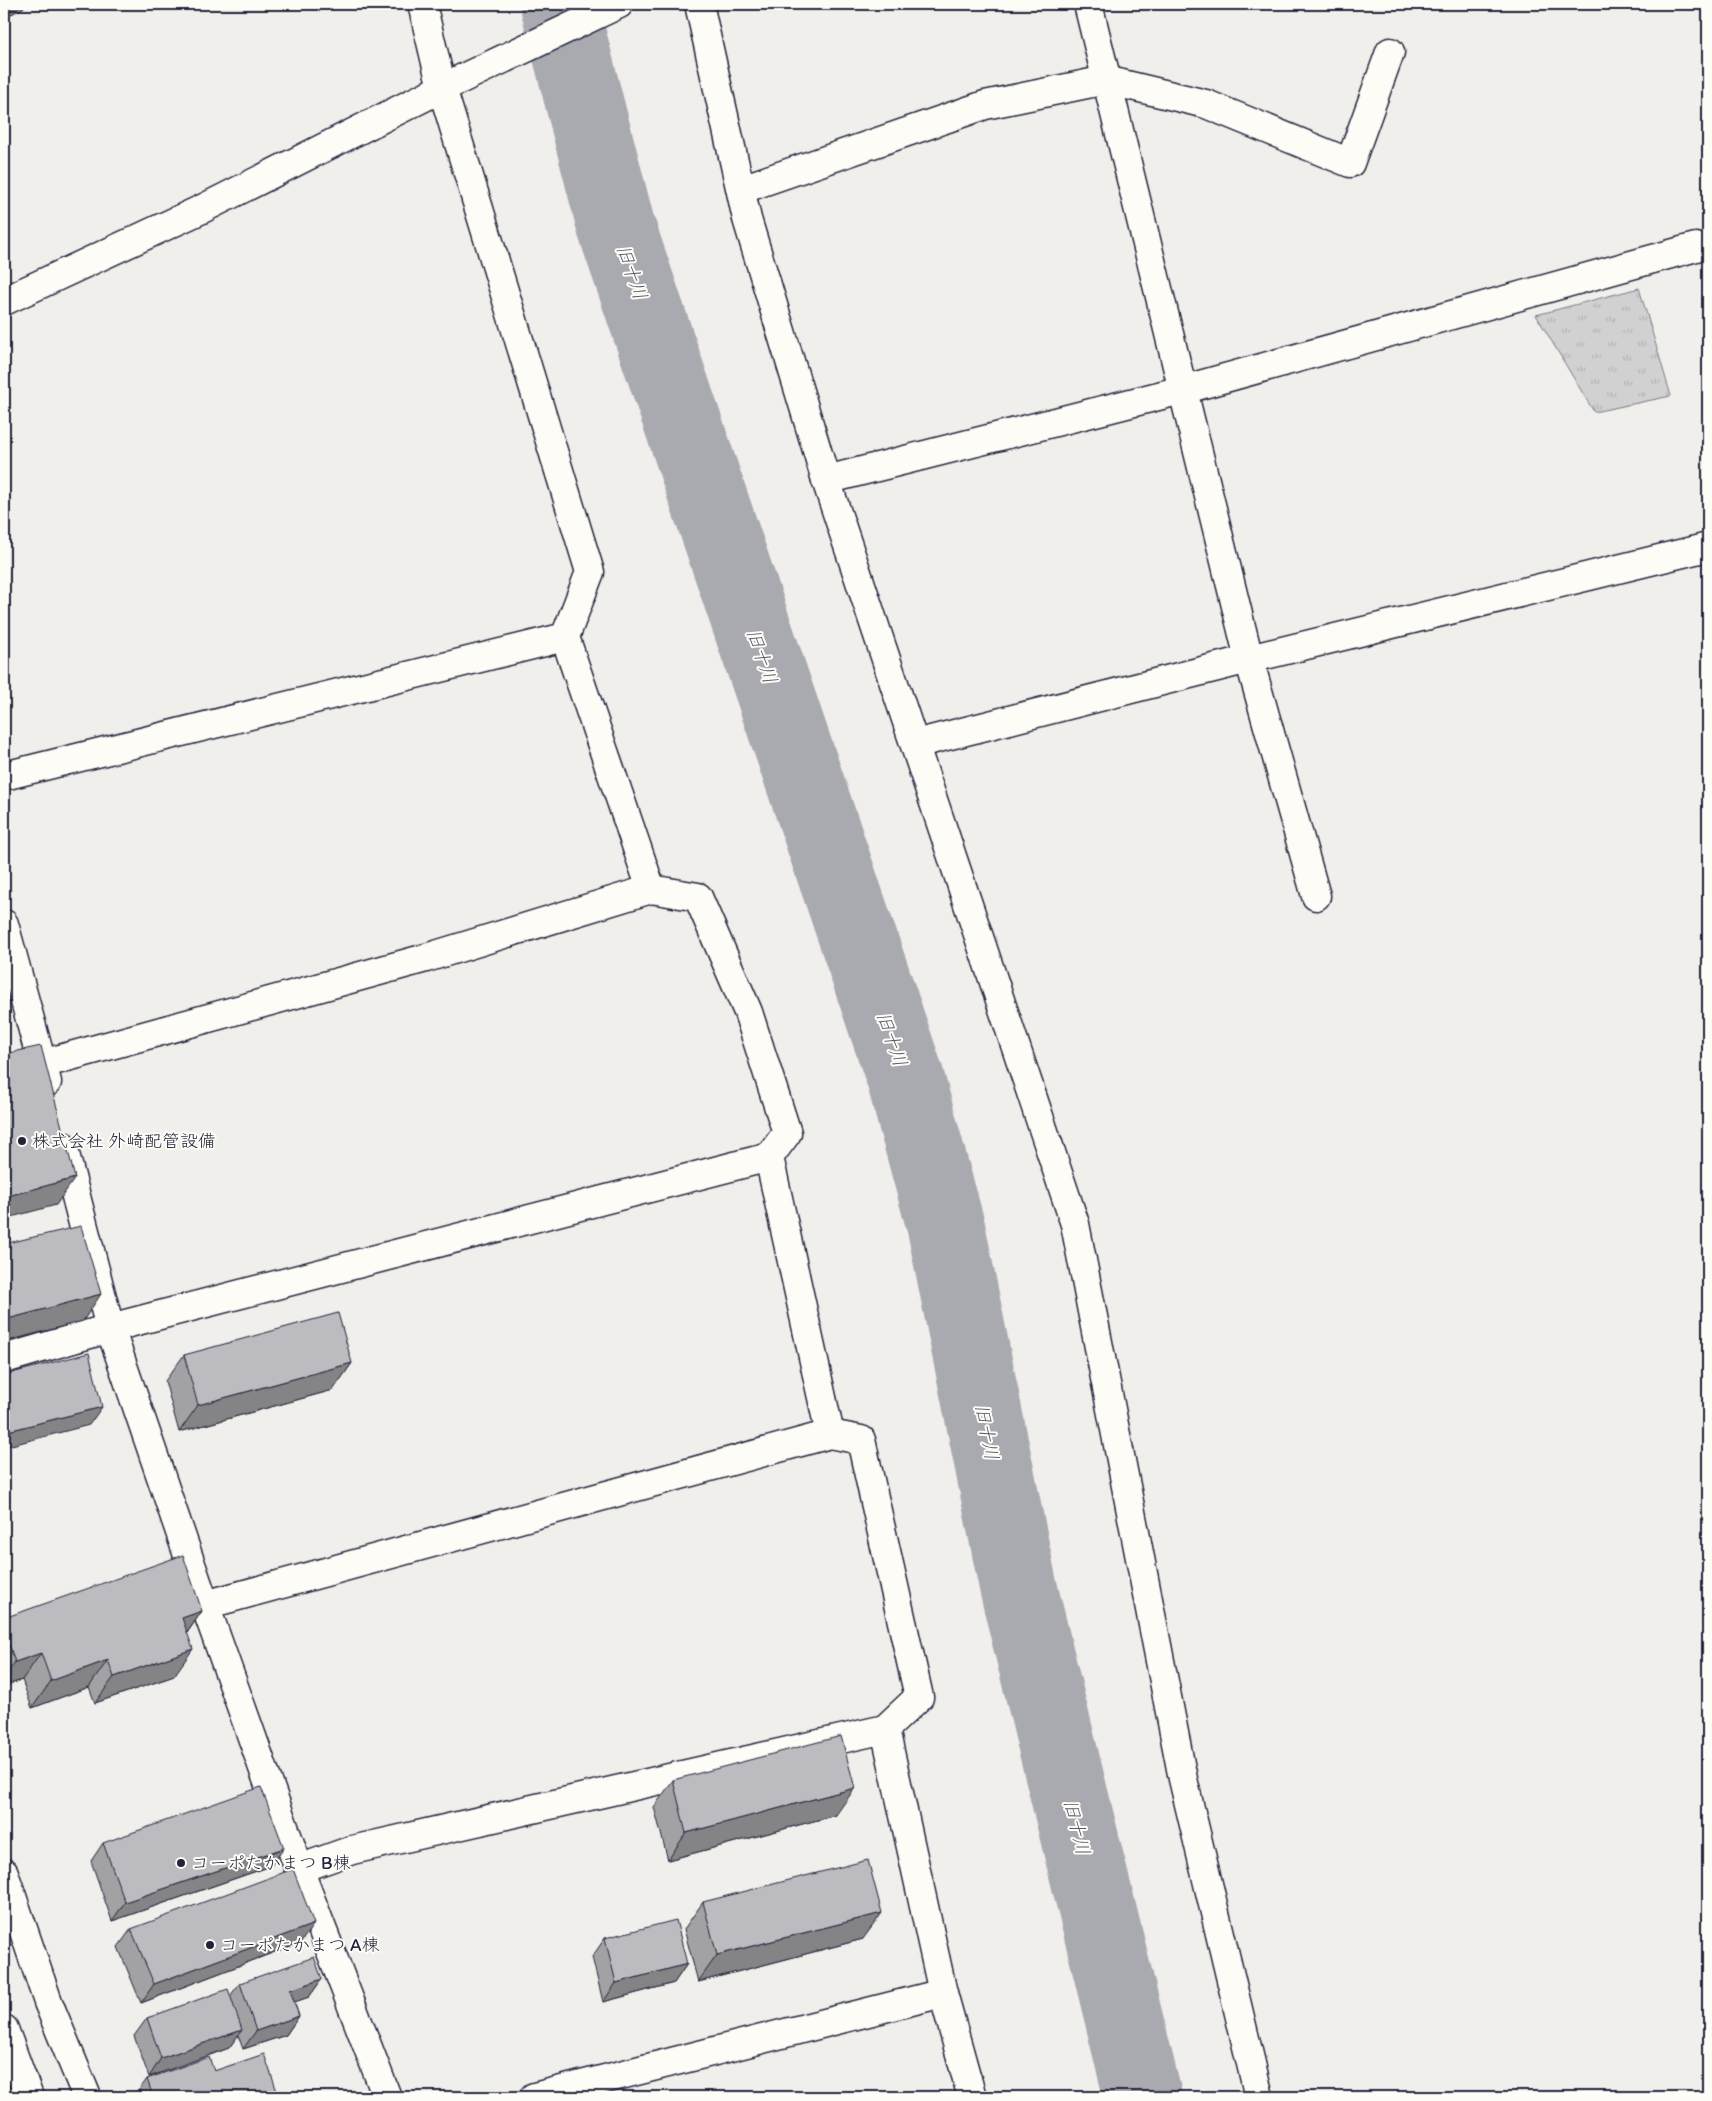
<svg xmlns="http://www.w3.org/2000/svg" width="1712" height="2101" viewBox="0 0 1712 2101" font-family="Itim,'Klee One',sans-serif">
<defs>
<pattern id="grass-tufts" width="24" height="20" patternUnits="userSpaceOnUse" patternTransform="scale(1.25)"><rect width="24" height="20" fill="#d2d1d1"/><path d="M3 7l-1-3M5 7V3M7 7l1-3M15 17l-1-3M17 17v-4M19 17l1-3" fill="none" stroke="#b4b3b4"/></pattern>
</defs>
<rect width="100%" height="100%" fill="#f0efec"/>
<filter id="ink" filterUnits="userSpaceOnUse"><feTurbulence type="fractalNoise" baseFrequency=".02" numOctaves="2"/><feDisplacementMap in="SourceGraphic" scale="10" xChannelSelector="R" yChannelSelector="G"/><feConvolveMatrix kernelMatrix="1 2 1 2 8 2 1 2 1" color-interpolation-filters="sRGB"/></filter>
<g filter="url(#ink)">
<polygon fill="url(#grass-tufts)" stroke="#7a7a86" points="1639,288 1671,396 1594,412 1536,315"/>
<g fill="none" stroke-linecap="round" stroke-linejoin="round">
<polyline stroke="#a9a9b0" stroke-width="78" points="559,4 616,226 905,1077 946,1227 1018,1586 1143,2097"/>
<defs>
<g id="street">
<polyline points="422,4 442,88 590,572 565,637"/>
<polyline points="699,4 747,219 826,480 1075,1224 1183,1779 1259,2097"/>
<polyline points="1088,4 1249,659 1316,896"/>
<polyline points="742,189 985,105 1106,80 1206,104 1350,163 1390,52"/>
<polyline points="826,480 1182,390 1696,247"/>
<polyline points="915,744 1249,659 1708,547"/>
<polyline points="4,776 565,637 651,889 426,958 42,1064"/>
<polyline points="651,889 698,897 748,1012 787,1133 769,1157"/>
<polyline points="4,924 47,1082"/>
<polyline points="63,1146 110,1328 205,1605 299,1869 387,2097"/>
<polyline points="4,1359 110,1328 769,1157 830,1434 205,1605"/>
<polyline points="830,1434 861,1440 919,1697 885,1729"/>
<polyline points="299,1869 352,1850 885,1729 943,1993 972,2097"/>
<polyline points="534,2097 943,1993"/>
</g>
<g id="secondary">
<polyline points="4,301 202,209 442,88 619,4"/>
<polyline points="4,1873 48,2002 87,2097"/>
<polyline points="4,2029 29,2097"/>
</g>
</defs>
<use href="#street" stroke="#22223b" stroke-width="31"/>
<use href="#secondary" stroke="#22223b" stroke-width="31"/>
<use href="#street" stroke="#fdfcf7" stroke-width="28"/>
<use href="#secondary" stroke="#fdfcf7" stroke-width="28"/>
</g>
<g fill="#a2a2a5" stroke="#22223b">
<polygon points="184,1355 352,1363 333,1390 179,1432 165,1381"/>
<polygon points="202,1611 187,1633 174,1676 95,1703 89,1687 32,1708 22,1680 4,1686 4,1618"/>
<polygon points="673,1780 836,1815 668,1860 654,1807"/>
<polygon points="103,1843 271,1866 112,1921 91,1861"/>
<polygon points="703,1902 863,1939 698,1982 684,1929"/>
<polygon points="131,1929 301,1942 141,2003 118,1947"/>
<polygon points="605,1938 687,1964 674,1983 603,2002 592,1957"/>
<polygon points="322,1979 309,1997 294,2002 299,2016 286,2035 243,2049 238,2035 229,2048 149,2077 134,2036 147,2018 230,1996 240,1983"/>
<polygon points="214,2071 279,2097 134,2097 147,2079"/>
</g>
<g fill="#848486" stroke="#22223b">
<polygon points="8,4 26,4 23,8 4,18 4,6"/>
<polygon points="75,1178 56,1205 4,1219 4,1197"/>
<polygon points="101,1294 83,1321 4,1342 4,1320"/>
<polygon points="352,1363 333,1390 179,1432 198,1405"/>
<polygon points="102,1407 89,1425 4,1447 4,1432"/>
<polygon points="202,1611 184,1637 182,1618"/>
<polygon points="193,1649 174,1676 95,1703 114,1677"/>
<polygon points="41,1653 22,1680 4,1686 4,1678 15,1662"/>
<polygon points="108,1660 89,1687 32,1708 51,1681"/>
<polygon points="855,1788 836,1815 668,1860 686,1833"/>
<polygon points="284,1848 271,1866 112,1921 125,1902"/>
<polygon points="882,1913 863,1939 698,1982 717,1955"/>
<polygon points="314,1924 301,1942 141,2003 154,1984"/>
<polygon points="687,1964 674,1983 603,2002 616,1983"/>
<polygon points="322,1979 309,1997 277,2008 290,1990"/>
<polygon points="299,2016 286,2035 243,2049 256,2031"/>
<polygon points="242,2030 229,2048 149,2077 161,2058"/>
</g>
<g fill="#bcbcc0" stroke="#22223b">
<polygon points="41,1046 75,1178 4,1197 4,1054"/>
<polygon points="81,1226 101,1294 4,1320 4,1244"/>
<polygon points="338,1313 352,1363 198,1405 184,1355"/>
<polygon points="89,1353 102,1407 4,1432 4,1375"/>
<polygon points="183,1555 202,1611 182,1618 193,1649 114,1677 108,1660 51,1681 41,1653 15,1662 4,1629 4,1618"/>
<polygon points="841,1736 855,1788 686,1833 673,1780"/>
<polygon points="261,1787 284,1848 125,1902 103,1843"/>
<polygon points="868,1860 882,1913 717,1955 703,1902"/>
<polygon points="293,1869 314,1924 154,1984 131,1929"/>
<polygon points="676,1920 687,1964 616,1983 605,1938"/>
<polygon points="314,1957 322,1979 290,1990 299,2016 256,2031 240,1983"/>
<polygon points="228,1989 242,2030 161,2058 147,2018"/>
<polygon points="264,2054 279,2097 153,2097 147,2079 209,2057 214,2071"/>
</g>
</g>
<g fill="#22223b" stroke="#fdfcf7" stroke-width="2">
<circle cx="22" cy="1141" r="5"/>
<circle cx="181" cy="1863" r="5"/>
<circle cx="210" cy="1945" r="5"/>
</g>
<g text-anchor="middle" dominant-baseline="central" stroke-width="4" stroke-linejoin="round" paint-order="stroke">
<g font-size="18" fill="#22223b" stroke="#fdfcf7" text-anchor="start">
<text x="32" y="1141">株式会社 外崎配管設備</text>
<text x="191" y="1863">コーポたかまつ B棟</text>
<text x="220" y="1945">コーポたかまつ A棟</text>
</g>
<g font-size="19" font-style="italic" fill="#58586a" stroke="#fdfcf7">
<text transform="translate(632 272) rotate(71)">旧十川</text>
<text transform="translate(762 656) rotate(71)">旧十川</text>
<text transform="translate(892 1039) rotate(71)">旧十川</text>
<text transform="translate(987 1432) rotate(79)">旧十川</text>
<text transform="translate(1077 1827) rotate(76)">旧十川</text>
</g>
</g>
<rect width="1712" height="2101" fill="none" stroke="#fdfcf7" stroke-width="20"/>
<rect x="10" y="10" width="1692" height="2081" fill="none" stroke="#22223b" stroke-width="2" filter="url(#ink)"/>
</svg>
